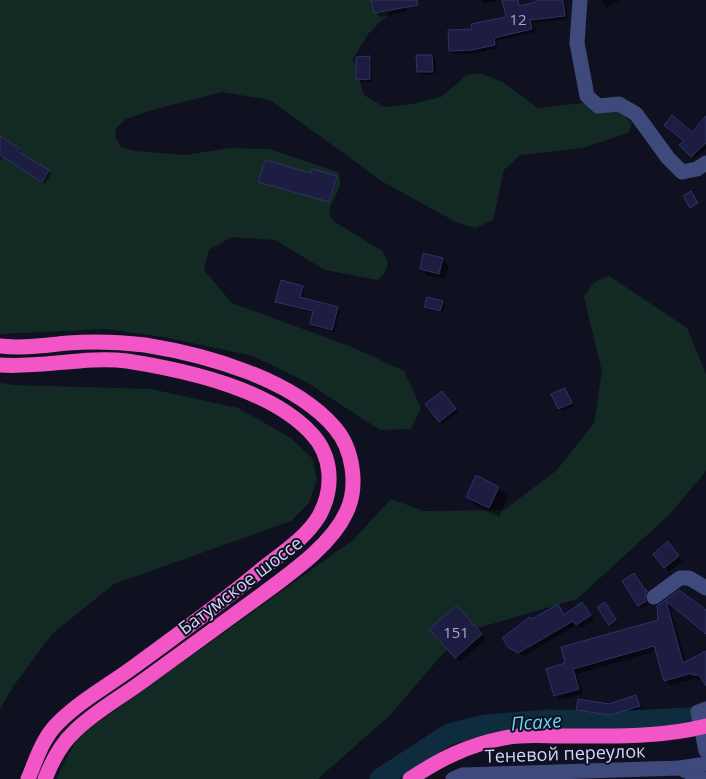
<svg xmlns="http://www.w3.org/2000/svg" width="706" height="779" viewBox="0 0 706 779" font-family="'Open Sans',sans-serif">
<rect width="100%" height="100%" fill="#0f1020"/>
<g fill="#122a23">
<path d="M0 0H403L368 34 353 59 364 95 384 107 412 104 441 97 467 75 480 73 503 82 538 108 601 101 620 111 632 124 628 133 583 148 520 155 504 170 493 220 475 228 456 222 383 182 270 100 222 92 156 109 126 119 116 128 115 137 121 147 135 151 185 155 230 148 269 149 338 172C339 175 341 181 340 184 338 199 321 208 335 222L382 251 388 262 385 273 378 280 325 270 275 240 232 237 209 250 204 270 232 303 352 347 404 371 421 408 411 429 380 430 306 382 253 356 164 337 106 329 0 334Z"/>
<polygon points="609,276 687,328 706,374 706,471 670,514 577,599 461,633 389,716 318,779 57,779 60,770 79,736 353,540 391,499 424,511 504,510 557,470 594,423 602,372 584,297 594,282"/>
<polygon points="0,383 15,385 151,389 238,408 291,438 312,458 317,479 309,503 291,521 114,584 52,634 12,688 0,710"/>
</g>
<g fill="#0007">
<polygon points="373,0 406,0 408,11 380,17 375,12"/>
<polygon points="481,0 497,0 497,1 483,3"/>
<polygon points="537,0 565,0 567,19 533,23 535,32 496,41 498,48 476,53 453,54 450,50 473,30 508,18 538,3"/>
<polygon points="601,0 621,0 606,8"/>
<polygon points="432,56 435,59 436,74 421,75 418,72"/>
<polygon points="369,58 372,60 372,82 360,82 357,79"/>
<polygon points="706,117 706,148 694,159 681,145"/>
<polygon points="0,141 18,149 21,152 19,154 48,171 51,174 45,184 3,157 1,160 0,159"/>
<polygon points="312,174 337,178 330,202 260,182"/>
<polygon points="442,259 449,266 445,279 427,275 421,269"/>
<polygon points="302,287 305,290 302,299 337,308 340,311 334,332 314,327 311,324 314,313 280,304 277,301"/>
<polygon points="442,302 445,305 443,313 428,310 425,307"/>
<polygon points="564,389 574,406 562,411 559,409"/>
<polygon points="445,395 458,412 443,424 440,421"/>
<polygon points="477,477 499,488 508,497 499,517 477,506 467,496"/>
<polygon points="673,548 683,561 669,572 665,567"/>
<polygon points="624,582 646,591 650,594 647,601 648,604 642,608"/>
<polygon points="679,592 706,612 706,634 669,604 686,663 706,652 706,684 703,679 699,680 697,678 670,685 665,680 657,651 577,674 583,694 560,700 555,695 567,664 659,621 658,606"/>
<polygon points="582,604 594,620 581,628 577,625 523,656 510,647 558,606 565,616"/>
<polygon points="607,606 618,623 612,627 610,624"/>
<polygon points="457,608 486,639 460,662 456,657"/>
<polygon points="636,696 639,699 642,708 614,717 580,712 577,710 609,705"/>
</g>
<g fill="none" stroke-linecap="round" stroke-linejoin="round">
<polyline stroke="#0f2c3f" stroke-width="21" points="380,779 449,734 486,725 548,720 632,721 706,717"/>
</g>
<g fill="#1c1d40" stroke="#30326a">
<polygon points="371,0 417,0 418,5 374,13"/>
<polygon points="502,0 518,0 519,6 536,2 536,0 563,0 565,16 530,20 532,29 494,38 495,45 472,50 449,51 448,30 472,29 471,24 506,17"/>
<polygon points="416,55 432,55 433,72 417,72"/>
<polygon points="370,56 370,79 356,80 356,57"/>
<polygon points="672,115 692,132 706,116 706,143 691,157 679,145 684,141 664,125"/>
<polygon points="0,136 19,148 17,151 49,170 42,182 0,155"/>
<polygon points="265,160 311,173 312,169 337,176 329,202 258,182"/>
<polygon points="691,191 698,203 690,208 683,196"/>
<polygon points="423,253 443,258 439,274 420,269"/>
<polygon points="281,280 303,286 300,297 338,307 332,330 310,324 313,311 275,302"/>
<polygon points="427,297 443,301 440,311 424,307"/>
<polygon points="565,388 572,403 558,409 551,394"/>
<polygon points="442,391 456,409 439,422 425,404"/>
<polygon points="476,475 499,487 489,508 466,497"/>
<polygon points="668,541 679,556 664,568 653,554"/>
<polygon points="634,573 645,590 646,589 647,591 645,598 646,601 638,606 622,581"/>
<polygon points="679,590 706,610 706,634 666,601 683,663 706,651 706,686 699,675 692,675 692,673 664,681 654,646 573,669 579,689 554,696 546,669 565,663 561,647 658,620 657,606"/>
<polygon points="582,602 591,615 576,625 573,621 518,653 509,648 502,638 530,617 532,619 558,604 564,615"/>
<polygon points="605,602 616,620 609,625 597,607"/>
<polygon points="457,606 482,634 455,658 429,629"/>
<polygon points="636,695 640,706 610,715 576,710 578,699 609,704"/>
</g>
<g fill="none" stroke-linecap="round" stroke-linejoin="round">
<g stroke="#3d4a7b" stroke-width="15">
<polyline points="580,0 577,43 587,96 598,106 619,104 636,114 668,158 682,172 697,169 706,163"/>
<polyline points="654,597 680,578 689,578 706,588"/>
<polyline points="706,709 698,712 706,751"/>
<polyline points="680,768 703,779"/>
<polyline points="453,779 462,775 680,768 706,764"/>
</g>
<g stroke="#f256c6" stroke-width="15">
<path d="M0 346C23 349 46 345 68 343 94 341 120 342 145 345 207 355 293 379 335 428 353 449 359 487 346 513 331 545 292 572 264 593 224 622 183 652 143 681 120 698 94 712 74 732 60 745 52 761 45 779"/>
<path d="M0 365C42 368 85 356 127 361 185 370 270 389 311 433 333 456 334 489 319 516 306 538 281 554 262 569 220 604 176 636 132 668 106 687 78 702 56 725 42 740 36 760 28 779"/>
</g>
<path stroke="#f256c6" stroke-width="15" d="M410 779C440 759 468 745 504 738 522 734 543 736 561 736 610 736 659 738 706 726"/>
</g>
<g text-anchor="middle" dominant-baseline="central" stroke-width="4" stroke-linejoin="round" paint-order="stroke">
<g font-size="15" fill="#a4a8cc">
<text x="518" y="19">12</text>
<text x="456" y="632">151</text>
</g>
<g font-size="18" fill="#d1d7fb" stroke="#0f1020">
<text transform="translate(240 585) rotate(-37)">Батумское шоссе</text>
<text transform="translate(565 753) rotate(-2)">Теневой переулок</text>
</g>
<g font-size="19" font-style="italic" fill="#68d4f3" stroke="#0f1020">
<text transform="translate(536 722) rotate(-4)">Псахе</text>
</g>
</g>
</svg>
